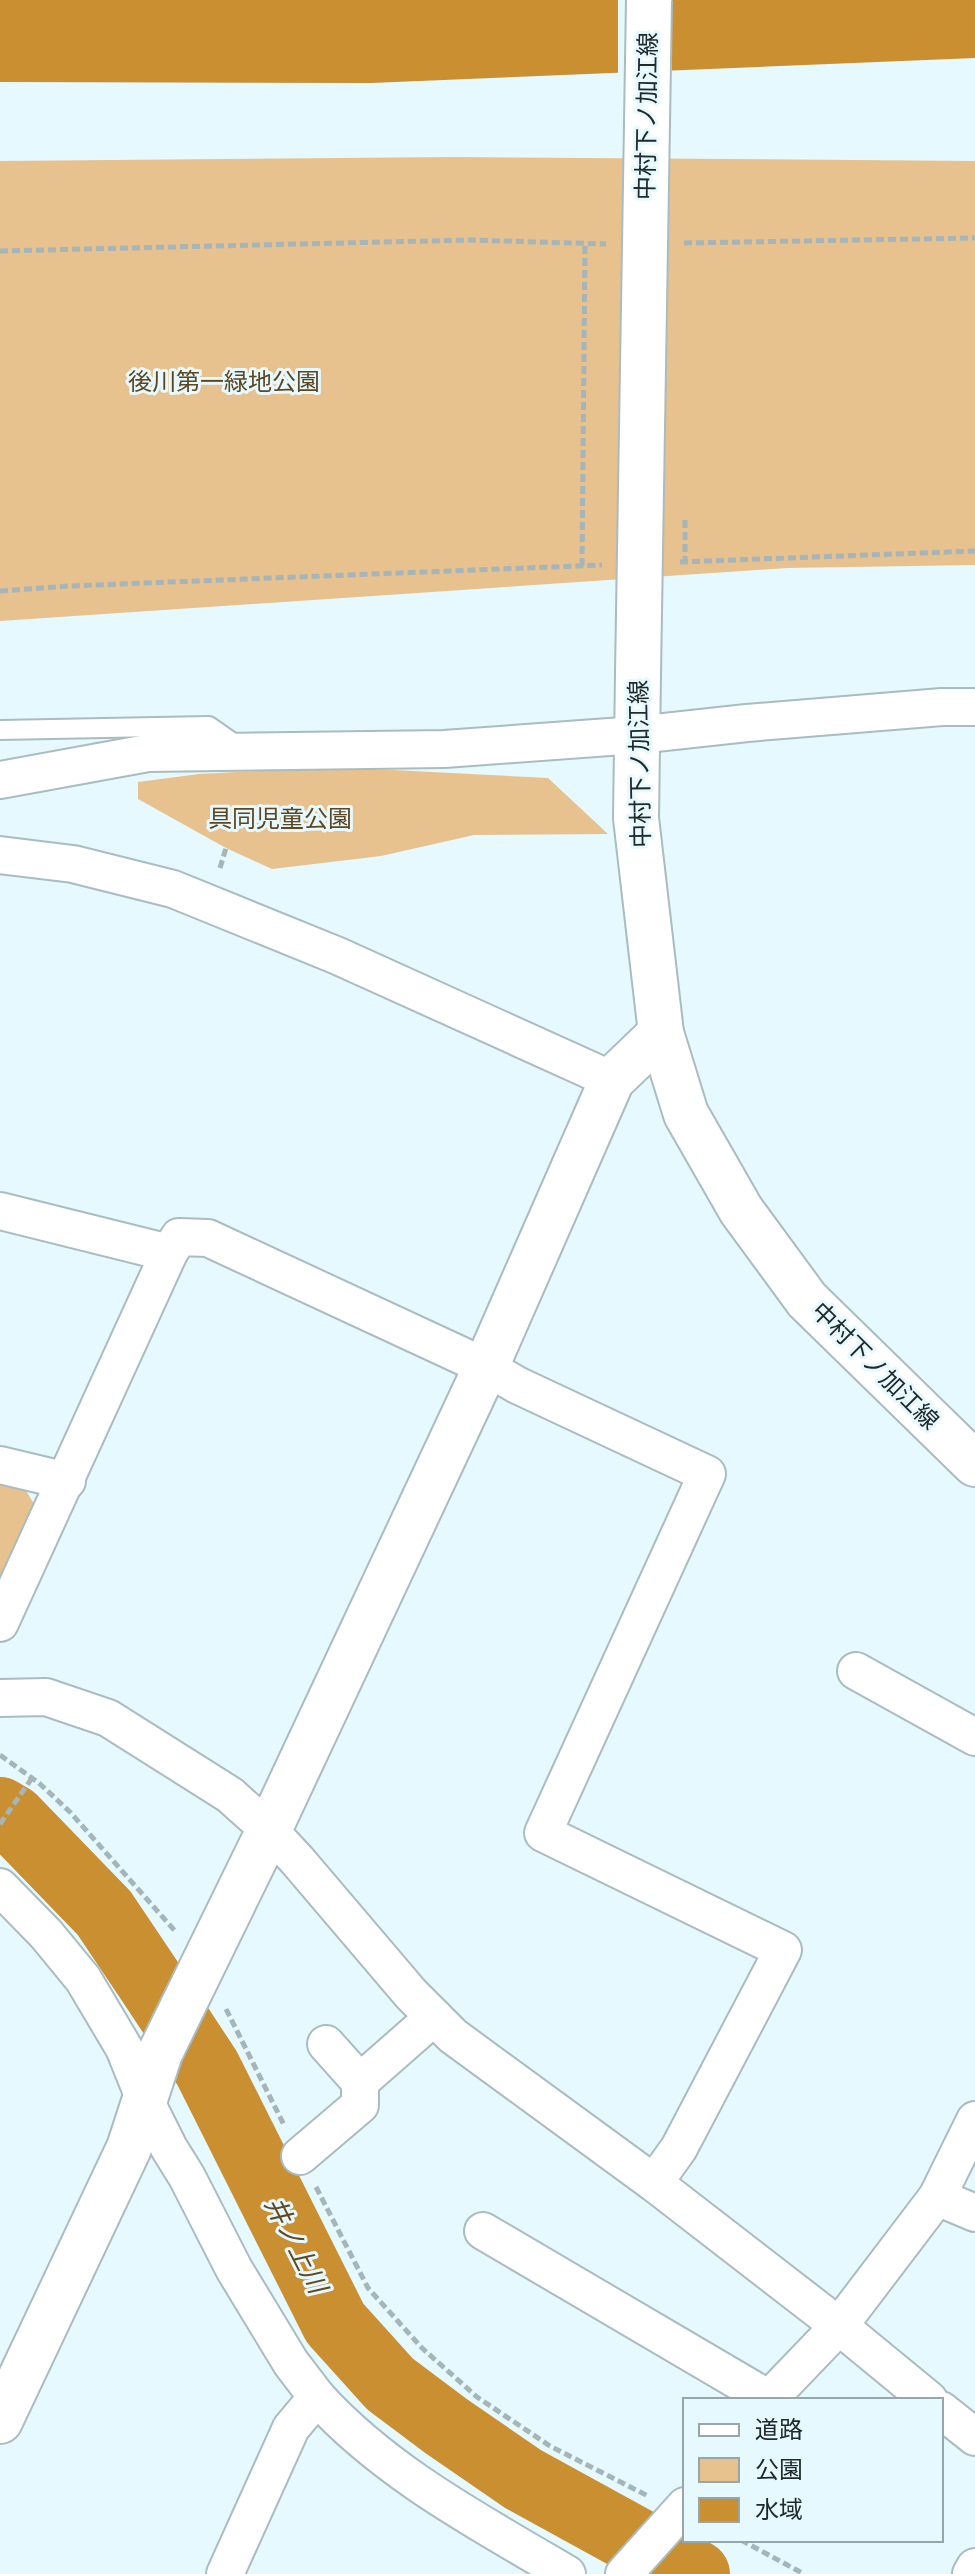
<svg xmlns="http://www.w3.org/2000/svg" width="975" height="2574" viewBox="0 0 975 2574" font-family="'Work Sans','Noto Sans JP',sans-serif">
<rect width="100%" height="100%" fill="#e5f9fe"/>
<g fill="#e7c18e">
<polygon points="457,157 975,161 975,565 787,568 0,621 0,161"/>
<polygon points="334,767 548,778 608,834 474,835 381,856 272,869 226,848 138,799 138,782 199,774"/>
<polygon points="0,1482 25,1489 34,1504 0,1576"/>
</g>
<polygon fill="#c98f31" points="0,0 975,0 975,58 371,83 0,82"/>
<polygon fill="#e5f9fe" points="618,0 672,0 672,75 618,77"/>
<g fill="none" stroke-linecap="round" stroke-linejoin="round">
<polyline stroke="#c98f31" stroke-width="68" points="0,1811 12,1818 104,1913 153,1986 207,2068 335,2323 390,2384 446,2426 523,2479 696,2574"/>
<defs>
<polyline id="service" points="0,730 209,726 239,747"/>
<g id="minor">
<polyline points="0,780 148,753 444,749 637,735 747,723 942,707 975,707"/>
<polyline points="0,855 73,864 173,889 338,956 612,1080"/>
<polyline points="0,1211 169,1253 179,1237 208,1238 486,1367 517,1385 707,1474 543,1833 783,1950 679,2148 654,2183"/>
<polyline points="0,1465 67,1481"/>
<polyline points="0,1623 169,1253"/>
<polyline points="856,1671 975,1737"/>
<polyline points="0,1698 46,1697 108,1718 230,1795 269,1830 297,1860 411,1994 453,2036 654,2183 839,2326 929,2400"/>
<polyline points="0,1887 46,1934 83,1979 124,2048 145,2100 169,2148 187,2177 234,2269 291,2363 317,2397"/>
<polyline points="326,2044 360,2082"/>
<polyline points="300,2156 360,2105 360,2082 434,2017"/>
<polyline points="937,2197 975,2213"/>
<polyline points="483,2231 769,2399"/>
<polyline points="768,2400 839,2326 937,2197 975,2120"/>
<polyline points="941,2410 975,2437"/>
<path d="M225 2574 291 2428 317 2397C386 2473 479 2522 567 2574"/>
<polyline points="624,2574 685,2506"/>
<polyline points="971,2574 975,2567"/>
</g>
<polyline id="tertiary" points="0,2421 129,2148 160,2053 269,1830 486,1367 612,1080 661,1033"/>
<polyline id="secondary" points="638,674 636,818 661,1033 686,1114 741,1210 807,1300 975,1464"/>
</defs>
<use href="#service" stroke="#a9bcc1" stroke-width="22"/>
<use href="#minor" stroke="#a9bcc1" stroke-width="40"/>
<use href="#tertiary" stroke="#a9bcc1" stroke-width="48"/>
<use href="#secondary" stroke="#a9bcc1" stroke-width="48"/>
<g stroke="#a5b5b9" stroke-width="5" stroke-dasharray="8 4" stroke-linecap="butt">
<polyline points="684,243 975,238"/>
<polyline points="0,251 470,240 606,244"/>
<polyline points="685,520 685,562"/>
<polyline points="680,562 975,551"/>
<polyline points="582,566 585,245"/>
<polyline points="0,591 69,586 602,565"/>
<polyline points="220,868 226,848"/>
<polyline points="0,1755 39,1783 70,1812 175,1931"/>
<polyline points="0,1824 32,1778"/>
<polyline points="226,2009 284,2125"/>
<polyline points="316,2187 368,2288 422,2348 477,2397 550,2446 648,2496"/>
<polyline points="741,2540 804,2574"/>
</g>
<use href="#service" stroke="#fff" stroke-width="18"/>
<use href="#minor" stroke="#fff" stroke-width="36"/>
<use href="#tertiary" stroke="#fff" stroke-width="44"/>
<use href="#secondary" stroke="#fff" stroke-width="44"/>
<defs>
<polyline id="secondary-bridge" points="638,674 649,0"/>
</defs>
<use href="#secondary-bridge" stroke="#a9bcc1" stroke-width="48" stroke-linecap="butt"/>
<use href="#secondary-bridge" stroke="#fff" stroke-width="44"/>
</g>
<g text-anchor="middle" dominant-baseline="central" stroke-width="6" stroke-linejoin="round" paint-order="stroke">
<g font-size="24" fill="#21292b" stroke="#e5f9fe">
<text transform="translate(647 116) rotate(-89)">中村下ノ加江線</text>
<text transform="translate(640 764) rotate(-91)">中村下ノ加江線</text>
<text transform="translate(875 1366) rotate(45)">中村下ノ加江線</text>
</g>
<g font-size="24" fill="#5f4621" stroke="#e5f9fe">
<text x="224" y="382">後川第一緑地公園</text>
<text x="280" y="819">具同児童公園</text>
</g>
<g font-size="26" font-style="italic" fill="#624924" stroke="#e5f9fe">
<text transform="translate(296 2245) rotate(63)">井ノ上川</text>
</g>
</g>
<rect x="683" y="2398" width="260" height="144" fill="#e5f9fe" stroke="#97a6aa" stroke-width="2"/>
<rect x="699" y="2424" width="40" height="12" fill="#ffffff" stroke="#97a6aa" stroke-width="2"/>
<text x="755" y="2438" font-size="24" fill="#21292b">道路</text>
<rect x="699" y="2458" width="40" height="24" fill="#e7c18e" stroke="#97a6aa" stroke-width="2"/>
<text x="755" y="2478" font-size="24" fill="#21292b">公園</text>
<rect x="699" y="2498" width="40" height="24" fill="#c98f31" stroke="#97a6aa" stroke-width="2"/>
<text x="755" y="2518" font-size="24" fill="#21292b">水域</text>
</svg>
